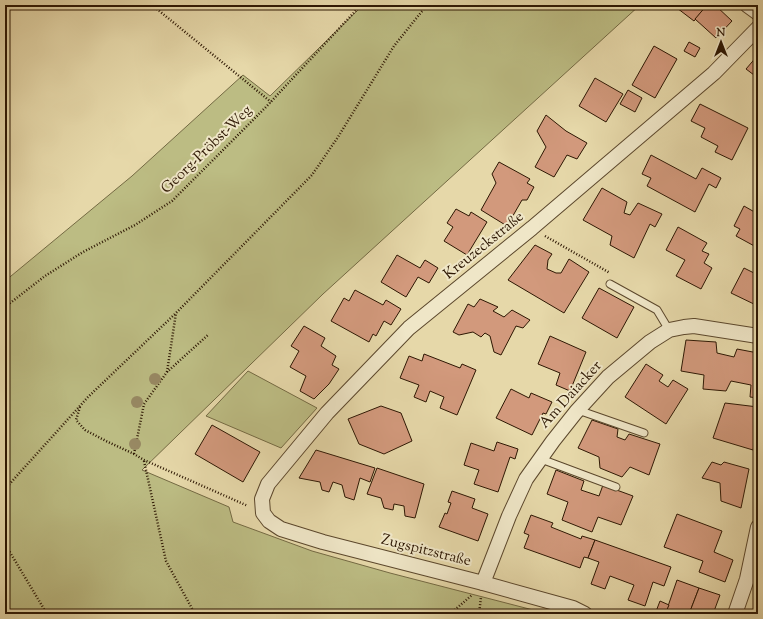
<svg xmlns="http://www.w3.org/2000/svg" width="763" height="619" viewBox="0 0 763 619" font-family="'Sorts Mill Goudy',serif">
<rect width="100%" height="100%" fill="#e6d8a9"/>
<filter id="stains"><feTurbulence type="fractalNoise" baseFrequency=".005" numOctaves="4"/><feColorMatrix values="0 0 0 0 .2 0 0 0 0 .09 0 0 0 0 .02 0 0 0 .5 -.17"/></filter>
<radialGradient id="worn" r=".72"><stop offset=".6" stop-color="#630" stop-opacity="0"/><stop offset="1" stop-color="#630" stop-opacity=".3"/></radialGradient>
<g fill="#bcbc83" stroke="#746a43">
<polygon points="363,5 640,5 323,294 142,470 229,507 233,522 312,551 390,573 537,611 545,614 5,614 5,281 132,176 243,75 270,96"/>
<polygon points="248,371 317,408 281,448 206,416"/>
</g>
<g fill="#d2997c" stroke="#2d1703">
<polygon points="673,5 707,5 694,21"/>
<polygon points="707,5 715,5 732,21 716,38 695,19"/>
<polygon points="689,42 700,48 695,57 684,51"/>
<polygon points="654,46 677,59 655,98 632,85"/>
<polygon points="758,55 758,78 746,69"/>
<polygon points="595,78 623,94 606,122 579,106"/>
<polygon points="628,90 642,98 635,112 620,104"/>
<polygon points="700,104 748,128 732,160 715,152 718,146 701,137 705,128 691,121"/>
<polygon points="546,115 566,131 587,143 577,159 567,155 554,177 535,167 546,147 537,131"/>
<polygon points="651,155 696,179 702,168 721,178 716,188 709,184 695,212 647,186 651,178 642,174"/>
<polygon points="499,162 530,179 527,183 534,187 527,200 522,200 507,226 481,210 496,183 492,174"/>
<polygon points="602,188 627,202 624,213 630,215 638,203 662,214 655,227 650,224 634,258 610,245 612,236 583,220"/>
<polygon points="744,206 758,214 758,248 736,236 740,229 734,226"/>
<polygon points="456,209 469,216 471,212 487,222 467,255 444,241 453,227 447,223"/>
<polygon points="678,227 707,243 702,251 709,254 704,263 712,268 701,289 676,276 685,260 666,250"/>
<polygon points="535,245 552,254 548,260 547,269 556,273 561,273 569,259 589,272 564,313 508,280"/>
<polygon points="397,255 420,268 425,260 438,268 429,283 418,277 406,297 381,282"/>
<polygon points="744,268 758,275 758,306 731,293"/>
<polygon points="599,288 634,307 617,338 582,318"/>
<polygon points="355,290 383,305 386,300 401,309 391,325 384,321 376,336 373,334 369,342 331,321 344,298 349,301"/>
<polygon points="480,299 498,307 493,311 504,317 512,310 530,320 523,328 516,326 501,355 494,352 490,336 485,333 481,337 473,332 459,335 453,332 468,304 474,307"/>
<polygon points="304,326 325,338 321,346 336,356 332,365 339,369 329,384 314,399 300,391 306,376 290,367 299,351 291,346"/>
<polygon points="550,336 586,352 570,391 556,385 560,373 538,364"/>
<polygon points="686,340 716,342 717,353 734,357 737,349 758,353 758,398 750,397 751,385 731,381 726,391 703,389 704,375 681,371"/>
<polygon points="424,354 460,368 462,364 476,370 457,415 440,408 444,397 430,391 426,402 414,397 419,385 400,378 409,356 422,361"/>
<polygon points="646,364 663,375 659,381 668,387 673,380 688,389 666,424 625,397"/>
<polygon points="511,389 529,398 531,393 552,402 546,414 543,413 532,435 496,418"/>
<polygon points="725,403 758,407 758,428 753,450 713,438"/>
<polygon points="381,406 401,413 412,441 384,454 359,444 348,419"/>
<polygon points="592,420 618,429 617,437 625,440 629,434 660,444 649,475 630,467 622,477 600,468 599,457 578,448"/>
<polygon points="212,425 260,452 243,482 195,454"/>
<polygon points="497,442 518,449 515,459 510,457 498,492 474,484 479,470 464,465 471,443 494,451"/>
<polygon points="316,450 375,468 370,482 360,478 354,500 345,497 342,485 333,482 329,492 322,490 320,482 299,478"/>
<polygon points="712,462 721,465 724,462 749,469 741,508 721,501 720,483 702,478"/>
<polygon points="377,468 424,484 415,518 405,516 404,506 394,504 393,510 384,508 381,498 367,494"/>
<polygon points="556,470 584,481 581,490 599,496 603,485 633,496 621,525 598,517 592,532 562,520 568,502 547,494"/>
<polygon points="452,491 475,499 472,508 488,514 478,541 439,527 445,513 447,514 451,503 448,502"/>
<polygon points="677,514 722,531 714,552 733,560 725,582 699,572 703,561 664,547"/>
<polygon points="531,515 553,523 551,527 581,539 582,536 595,540 588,558 584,557 580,568 524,548 529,535 524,533"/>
<polygon points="595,540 671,567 664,586 653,582 645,606 628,600 634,585 610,576 605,589 591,584 599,562 588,558"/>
<polygon points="677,580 699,588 689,614 673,614 666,612"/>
<polygon points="699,588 720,595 713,614 689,614"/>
<polygon points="660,601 669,605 665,614 655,614"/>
</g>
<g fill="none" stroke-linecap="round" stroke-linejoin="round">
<defs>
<g id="lane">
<polyline points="610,284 657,310 669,330"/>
<polyline points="578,410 644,433"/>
<polyline points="541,459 616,487"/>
</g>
<g id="street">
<polyline points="747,5 758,13"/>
<polyline points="483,583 509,516 526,479 553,441 576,412 608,377 650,342 669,330 684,327 694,326 758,336"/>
<polyline points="585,614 573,608 483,583 323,542 281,529 269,521 263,513 262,499 268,484 327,413 409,328 532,228 714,73 758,28"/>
<polyline points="735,614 747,579 758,527"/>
</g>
</defs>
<use href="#lane" stroke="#5b472c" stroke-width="9"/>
<use href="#street" stroke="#5b472c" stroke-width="16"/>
<g stroke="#2d1703" stroke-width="2.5" stroke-dasharray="1 2" stroke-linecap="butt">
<polyline points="152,5 271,102"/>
<polyline points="545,236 610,273"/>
<polyline points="5,307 45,276 83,252 135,225 172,201 266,107 361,5"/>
<polyline points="167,372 176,313"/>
<polyline points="80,407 76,420 85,430 106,441 134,454 144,460 248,506"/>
<polyline points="134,454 144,404 167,372 209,334"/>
<polyline points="144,461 166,561 195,614"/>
<polyline points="5,489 88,397 176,313 312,175 338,137 394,46 427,5"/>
<polyline points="5,544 47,614"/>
<polyline points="450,614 472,595"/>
<polyline points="479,614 481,597"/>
</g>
<use href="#lane" stroke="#efe6c7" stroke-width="7"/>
<use href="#street" stroke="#efe6c7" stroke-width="14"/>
</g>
<g fill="#988963">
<circle cx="155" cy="379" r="6"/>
<circle cx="137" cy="402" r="6"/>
<circle cx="135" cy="444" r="6"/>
</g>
<g text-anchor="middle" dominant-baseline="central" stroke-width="4" stroke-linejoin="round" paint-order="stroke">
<g font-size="15" fill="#2d1703" stroke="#efe6c7">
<text transform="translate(207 150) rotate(-44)">Georg-Pröbst-Weg</text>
<text transform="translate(484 246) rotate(-39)">Kreuzeckstraße</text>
<text transform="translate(571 395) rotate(-48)">Am Daiacker</text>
<text transform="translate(426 551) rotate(14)">Zugspitzstraße</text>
</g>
</g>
<rect width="763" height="619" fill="none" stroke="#e6d8a9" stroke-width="20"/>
<rect x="6" y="6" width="751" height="607" fill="none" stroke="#2d1703" stroke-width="2"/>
<rect x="10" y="10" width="743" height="599" fill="none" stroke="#2d1703"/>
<g transform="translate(721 42)" stroke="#efe6c7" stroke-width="3" paint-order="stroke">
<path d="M0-3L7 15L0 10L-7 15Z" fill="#2d1703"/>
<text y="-6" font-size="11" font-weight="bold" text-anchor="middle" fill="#2d1703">N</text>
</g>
<rect width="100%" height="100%" filter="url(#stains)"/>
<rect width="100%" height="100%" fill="url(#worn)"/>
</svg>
